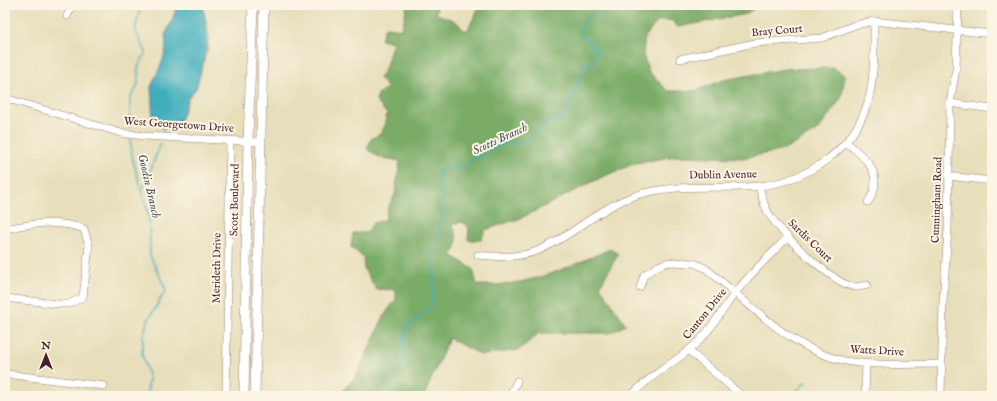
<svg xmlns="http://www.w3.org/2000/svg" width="997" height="401" viewBox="0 0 997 401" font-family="'IM FELL English',serif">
<rect width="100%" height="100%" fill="#fcf5e5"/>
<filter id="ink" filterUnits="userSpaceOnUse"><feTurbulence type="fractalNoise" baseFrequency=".025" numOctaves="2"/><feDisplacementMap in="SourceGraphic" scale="8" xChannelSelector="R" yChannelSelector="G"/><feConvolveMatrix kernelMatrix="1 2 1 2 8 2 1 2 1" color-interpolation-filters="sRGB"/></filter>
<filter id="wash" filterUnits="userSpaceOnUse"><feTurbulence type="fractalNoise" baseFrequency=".012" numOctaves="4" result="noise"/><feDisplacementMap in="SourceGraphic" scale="16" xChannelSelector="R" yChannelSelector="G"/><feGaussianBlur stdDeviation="0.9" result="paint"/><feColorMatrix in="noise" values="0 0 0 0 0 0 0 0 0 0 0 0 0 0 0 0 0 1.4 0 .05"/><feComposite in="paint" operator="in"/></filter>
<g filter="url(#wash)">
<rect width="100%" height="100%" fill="#e7dfbb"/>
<path fill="#7aac67" stroke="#626649" d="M407 5H437L436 13C446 20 456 17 462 29L467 31 480 5H759L746 14 678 27 671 20 658 21 645 36 643 55 649 72 668 91H695L723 80 785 69 834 68 845 76 841 98 819 129 784 150 744 158 676 156 636 163 602 177 521 218 485 230 481 240H468L469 228 463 222 452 224C457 234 460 246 451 255L473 269 477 285C529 287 564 269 610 249L618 254 600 286 626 325 610 333H539L519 350 481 355 449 338 424 396H282L341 393 357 375 384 316 396 299V290L376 289 364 269 363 256 351 247 353 233H367L373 223 385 220 388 207 395 195 400 161 379 157 367 149 371 139 382 133 387 114 376 101 379 93 388 88 379 78 385 69 393 42 381 39 385 27 402 29Z"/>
<polygon fill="#3fadbd" stroke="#446674" points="177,5 203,5 208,35 207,49 196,89 189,96 180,121 175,127 163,127 153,121 151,87 163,60 166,46 165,35 172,21"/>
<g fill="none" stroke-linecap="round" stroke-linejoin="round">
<g stroke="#3fadbd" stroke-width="1.5">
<polyline points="163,127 163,130"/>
<polyline points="130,129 130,99 138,85 138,67 146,52 135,30 141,5"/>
<polyline points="130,138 133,161 149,216 150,255 166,290 147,322 143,336 142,354 149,378 147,396"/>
<polyline points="142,191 161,143"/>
<path d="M386 396 396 376V369L405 361 406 351 403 342 408 325 419 318 433 303 434 272 432 255 436 246 443 204 438 171 458 165 465 166 474 159 491 153 502 145 506 143 517 144 531 138 540 127 565 117 584 66 593 62 597 52 580 32C588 9 598 13 616 5"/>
<polyline points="791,396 806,382"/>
</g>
</g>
</g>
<g filter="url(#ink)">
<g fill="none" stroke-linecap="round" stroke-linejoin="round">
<defs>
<g id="minor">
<polyline points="67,16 73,5"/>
<polyline points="680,59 755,43 822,38 855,25 874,21 992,34"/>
<polyline points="5,98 121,133 144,136 260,142"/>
<polyline points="950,103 992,109"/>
<path d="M846 142C866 158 886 175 868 202"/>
<polyline points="948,176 992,181"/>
<path d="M759 186C762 197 764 208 771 217 783 235 834 285 855 287 859 287 863 286 867 285"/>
<path d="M5 229C32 223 58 220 84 229L89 246 83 297 69 304H58L5 298"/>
<path d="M478 255C498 257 518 258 537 251 572 237 598 208 634 196 675 182 717 190 760 186 808 180 853 151 868 102 875 76 874 48 874 21"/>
<path d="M640 287 644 275 658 266 669 262 694 263 705 268C749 302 794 354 851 362 880 366 912 364 942 364"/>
<polyline points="689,351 742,396"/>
<polyline points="5,374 104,386"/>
<polyline points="226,396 230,140"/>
<polyline points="510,396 517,381"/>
<path d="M631 396C651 373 680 361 701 339 714 325 724 307 736 292 752 272 770 255 788 237"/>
<polyline points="865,396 866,364"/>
<polyline points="941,396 943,301 948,230 950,103 956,69 958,5"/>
</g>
<g id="major">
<polyline points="244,396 248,141 253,5"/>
<polyline points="255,396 264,5"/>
</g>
</defs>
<use href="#minor" stroke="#987f73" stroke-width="8"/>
<use href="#major" stroke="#987f73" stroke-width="10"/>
<use href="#minor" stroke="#fff" stroke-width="7"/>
<use href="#major" stroke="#fff" stroke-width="9"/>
</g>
</g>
<g text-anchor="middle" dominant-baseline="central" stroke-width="4" stroke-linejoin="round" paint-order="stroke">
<g font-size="11" fill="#4a1f2b" stroke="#fcf5e5">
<text transform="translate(777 31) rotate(-5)">Bray Court</text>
<text transform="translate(179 125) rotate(4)">West Georgetown Drive</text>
<text transform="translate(723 175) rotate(-1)">Dublin Avenue</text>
<text transform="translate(235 200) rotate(-89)">Scott Boulevard</text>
<text transform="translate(937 200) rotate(-88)">Cunningham Road</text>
<text transform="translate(810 241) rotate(44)">Sardis Court</text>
<text transform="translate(217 268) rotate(-89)">Merideth Drive</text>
<text transform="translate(705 314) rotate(-51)">Canton Drive</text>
<text transform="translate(877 351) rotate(3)">Watts Drive</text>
</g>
<g font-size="12" font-style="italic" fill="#465865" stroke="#fcf5e5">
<text transform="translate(500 139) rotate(-25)">Scotts Branch</text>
<text transform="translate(149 186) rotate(77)">Goodin Branch</text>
</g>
</g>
<rect width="997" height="401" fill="none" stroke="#fcf5e5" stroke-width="20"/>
<g transform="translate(46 355)" stroke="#fcf5e5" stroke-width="3" paint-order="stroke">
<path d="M0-3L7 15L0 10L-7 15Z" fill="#4a1f2b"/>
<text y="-6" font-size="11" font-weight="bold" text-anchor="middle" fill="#4a1f2b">N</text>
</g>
</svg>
